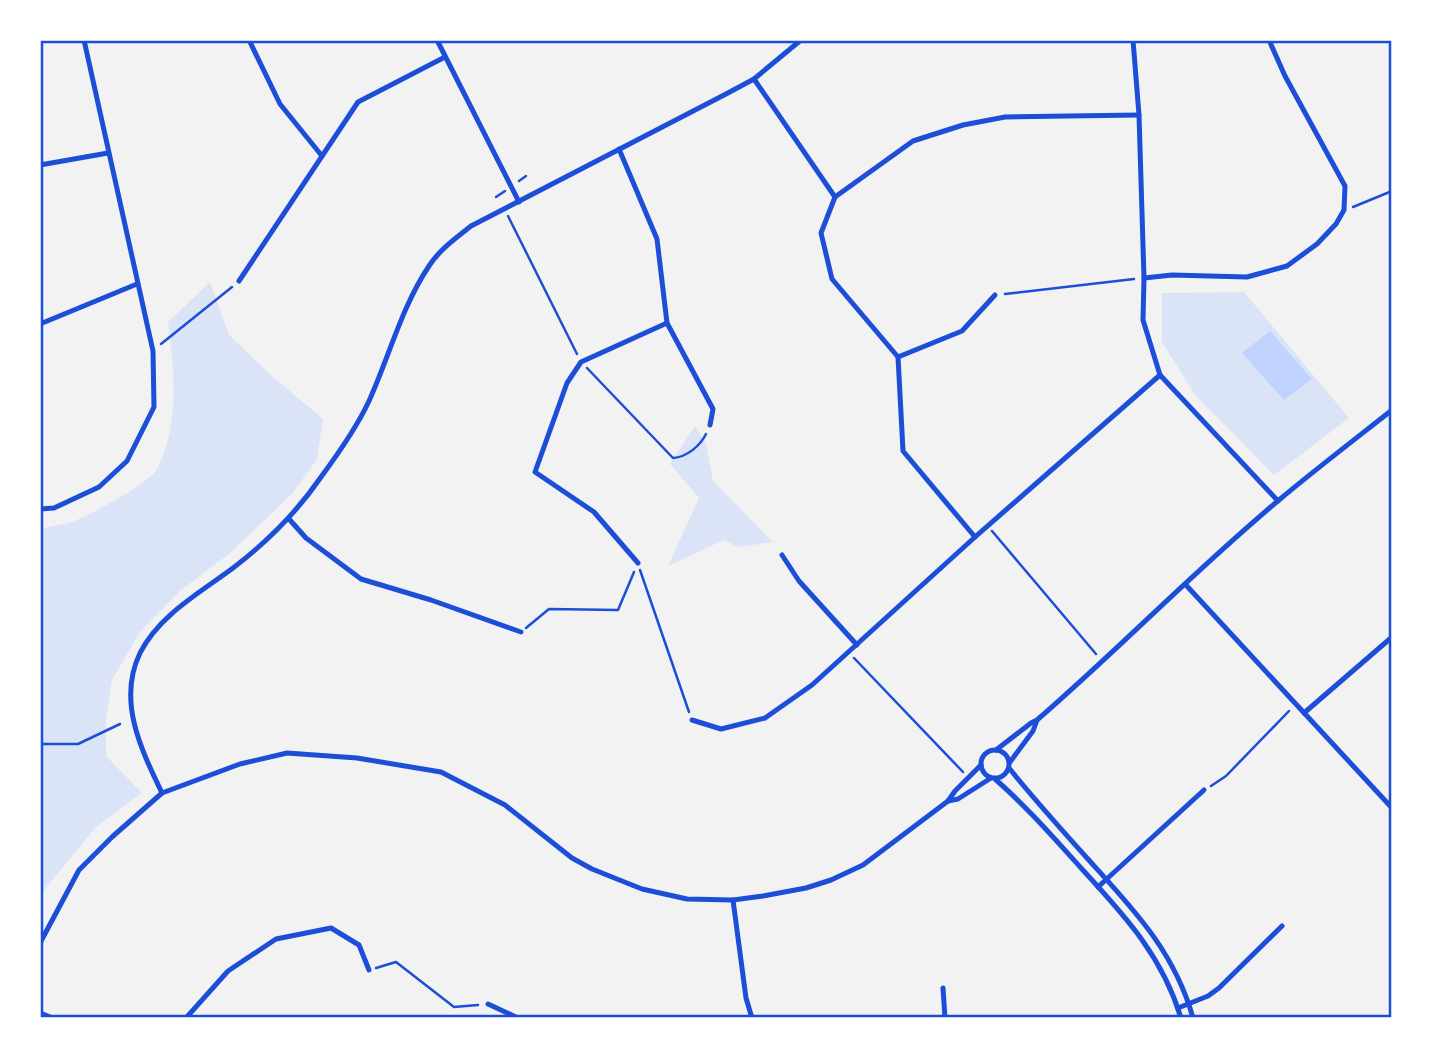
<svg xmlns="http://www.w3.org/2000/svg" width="1432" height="1058" viewBox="0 0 1432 1058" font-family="Figtree,sans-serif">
<rect width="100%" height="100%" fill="#f2f2f2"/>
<g fill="#dbe4f7">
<path d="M210 282 229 335 273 377 323 419 317 459 293 493 229 554 180 591 140 632 112 680 106 720V756L142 793 96 827 40 895V529C51 526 62 525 72 522 88 516 150 483 157 469 180 424 174 369 168 322Z"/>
<polygon points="1244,292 1349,418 1274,475 1195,395 1162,342 1162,293"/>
<polygon points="695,426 706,444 713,481 773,542 738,547 724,540 668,566 699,498 670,464"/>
</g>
<polygon fill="#bfd3fe" points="1270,331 1312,379 1284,400 1242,353"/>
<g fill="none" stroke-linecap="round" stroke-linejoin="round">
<g stroke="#1d4ed8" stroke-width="2.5">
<polyline points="519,181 526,176"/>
<polyline points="496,197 505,191"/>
<polyline points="1353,207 1392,191"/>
<polyline points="508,216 577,354"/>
<polyline points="1005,294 1134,279"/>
<polyline points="161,344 232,287"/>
<path d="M587 368 673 458C687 457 700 446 706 434"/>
<polyline points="992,531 1096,654"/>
<polyline points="640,570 689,712"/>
<polyline points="526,628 549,609 618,610 634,572"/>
<polyline points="854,658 963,772"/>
<polyline points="40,744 78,744 120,724"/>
<polyline points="1211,786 1226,776 1289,711"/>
<polyline points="376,968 396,962 454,1007 478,1005"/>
</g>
<g stroke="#1d4ed8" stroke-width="5">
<polyline points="249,40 280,104 322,156"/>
<polyline points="437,40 519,202"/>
<polyline points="1133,40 1139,115 1144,278 1143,320 1160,375 1278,501"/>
<polyline points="754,79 835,197 821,233 832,279 898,357 903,451 975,537"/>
<polyline points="619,149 657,239 667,323 713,409 710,425"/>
<polyline points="40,165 108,153"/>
<polyline points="835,197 913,141 963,125 1005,117 1139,115"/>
<polyline points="1144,278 1172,275 1247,277 1287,266 1317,244 1336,224 1344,210 1345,186 1285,76 1269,40"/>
<polyline points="239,281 358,102 445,57"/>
<polyline points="40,324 137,284"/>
<polyline points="898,357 962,331 995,295"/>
<polyline points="40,509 54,508 99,487 127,461 154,407 153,351 84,40"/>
<polyline points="289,519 306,538 361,579 431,600 521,632"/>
<polyline points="782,555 799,581 857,645"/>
<polyline points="638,563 594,512 535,472 567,383 581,362 667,323"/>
<polyline points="1185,584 1392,808"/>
<polyline points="1304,713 1392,637"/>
<polyline points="692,720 721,729 765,718 812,685 975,537 1160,375"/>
<circle cx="995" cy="764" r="14"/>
<path d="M996 750 1031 723 1037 720C1119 649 1195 570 1279 500 1316 469 1354 440 1392 410"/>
<polyline points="1010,762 1033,731 1037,720"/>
<path d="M1009 768C1034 799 1060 828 1087 858 1132 908 1174 950 1193 1018"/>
<path d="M995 779C1026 806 1053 837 1081 868 1124 915 1162 955 1181 1018"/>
<path d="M162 793C141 749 117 701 140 653 159 615 201 592 233 568 267 542 297 512 321 477 338 454 357 427 369 401 389 357 402 306 429 266 440 249 456 238 471 226L726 94 754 79 801 40"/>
<polyline points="948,801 958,799 991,778"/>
<polyline points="1098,887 1204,790"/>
<polyline points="733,900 746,998 752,1018"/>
<polyline points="40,943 79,870 112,837 162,793 240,764 287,753 357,758 441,772 505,805 572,858 592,869 642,889 687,899 733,900 763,896 806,888 831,880 863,865 948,801 955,791 981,765"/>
<polyline points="943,988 945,1018"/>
<polyline points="488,1004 518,1018"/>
<polyline points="1178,1008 1208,996 1219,988 1282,926"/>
<polyline points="40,1013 53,1018"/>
<polyline points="186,1018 228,971 276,939 331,928 359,945 369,970"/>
</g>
</g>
<rect width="1432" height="1058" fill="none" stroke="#ffffff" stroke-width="84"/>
<rect x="42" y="42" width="1348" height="974" fill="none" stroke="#1d4ed8" stroke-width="2.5"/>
</svg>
